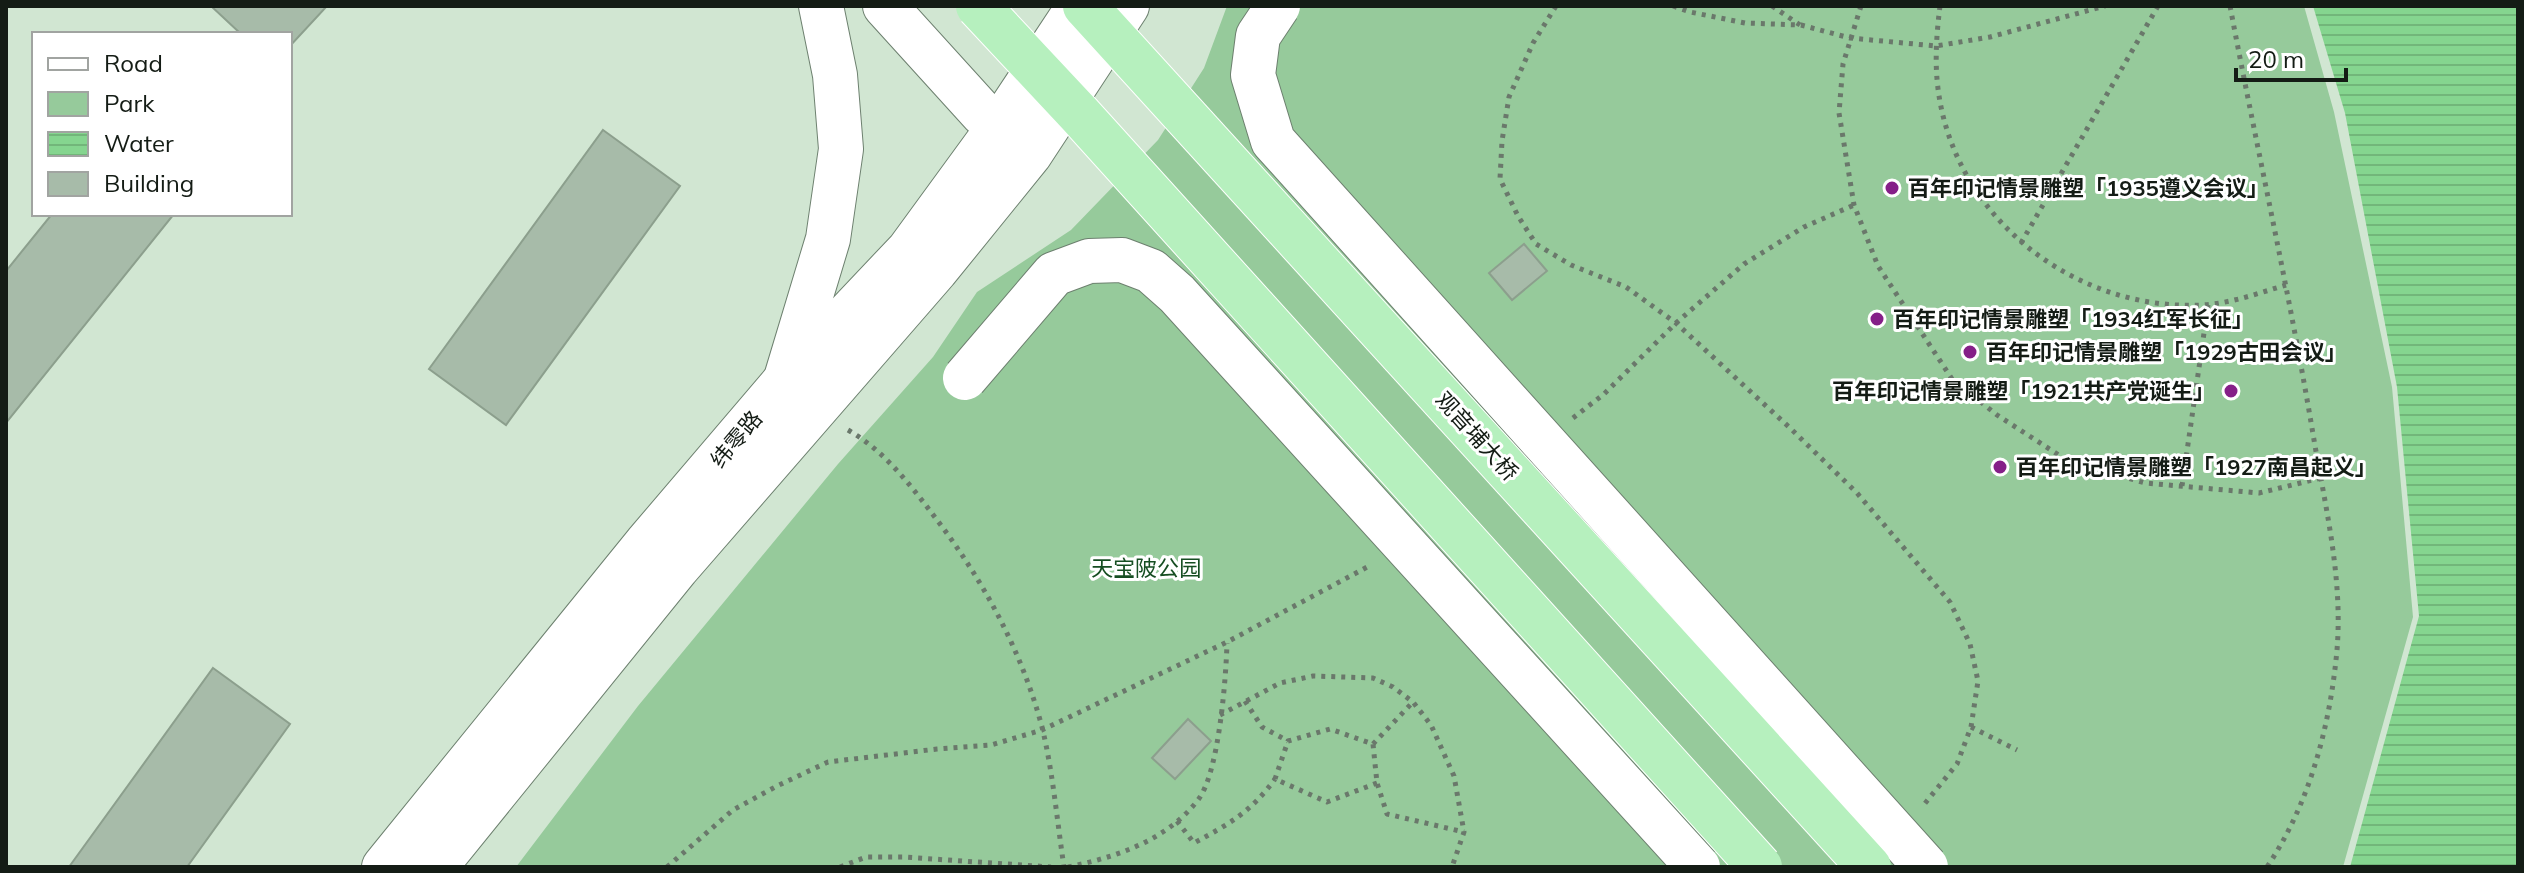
<svg xmlns="http://www.w3.org/2000/svg" width="2524" height="873" viewBox="0 0 2524 873" font-family="Mulish,'Noto Sans SC',sans-serif">
<defs>
<pattern id="water-rules" width="6" height="5" patternUnits="userSpaceOnUse" patternTransform="scale(2)"><rect width="6" height="5" fill="#85d58f"/><path d="M0 2.5h6" fill="none" stroke="#72b67a"/></pattern>
</defs>
<rect width="100%" height="100%" fill="#d1e6d2"/>
<polygon fill="#96ca9b" points="1227,6 2304,6 2334,112 2392,387 2413,617 2343,867 516,867 638,706 838,464 933,357 977,292 1071,230 1158,140 1204,68"/>
<polygon fill="url(#water-rules)" points="2313,6 2518,6 2518,867 2350,867 2419,616 2397,387 2345,113"/>
<g fill="#a7bba9" stroke="#8c9f8d" stroke-width="2">
<polygon points="211,6 327,6 290,46 290,34 241,34"/>
<polygon points="603,130 680,186 506,425 429,369"/>
<polygon points="52,214 174,214 6,423 6,271"/>
<polygon points="1524,244 1547,271 1512,300 1489,273"/>
<polygon points="213,668 290,724 187,867 69,867"/>
<polygon points="1188,719 1211,741 1175,779 1152,758"/>
</g>
<g fill="none" stroke-linecap="round" stroke-linejoin="round">
<defs>
<g id="minor">
<polyline points="885,6 983,114"/>
<polyline points="787,375 828,239 841,149 835,75 821,6"/>
<polyline points="384,867 646,544 785,381 909,250 1001,124 1079,6"/>
<polyline points="435,867 677,568 936,270 1030,154 1127,6"/>
</g>
</defs>
<use href="#minor" stroke="#6d806f" stroke-width="46"/>
<g stroke="#6a786b" stroke-width="5" stroke-dasharray="4 6" stroke-linecap="butt">
<polyline points="1556,6 1533,43 1509,97 1502,141 1500,179 1518,216 1536,244 1571,265 1626,287 1676,323 1790,428 1857,493 1950,602 1970,644 1978,681 1971,727 1957,764 1922,807"/>
<polyline points="1673,6 1690,12 1745,23 1801,25 1850,38 1936,46 1990,37 2105,6"/>
<polyline points="1772,6 1800,25"/>
<polyline points="1861,6 1843,64 1839,113 1854,205 1878,266 1952,379 1997,415 2068,461 2145,483 2259,493 2321,478"/>
<path d="M1940 6C1937 30 1935 55 1937 79 1948 213 2072 312 2203 305 2232 303 2259 293 2286 285"/>
<path d="M2230 6C2257 149 2289 291 2313 434 2325 506 2343 577 2337 650 2330 726 2310 803 2267 867"/>
<polyline points="2021,243 2158,6"/>
<polyline points="1573,418 1604,394 1676,323 1744,264 1804,227 1854,205"/>
<path d="M848 430C883 450 909 483 934 516 983 580 1021 649 1042 727 1053 772 1057 821 1064 867"/>
<polyline points="2182,486 2208,305"/>
<polyline points="1245,701 1262,727 1288,741"/>
<polyline points="1220,715 1280,683 1313,676 1373,678 1393,687 1413,702 1431,725 1454,776 1464,832 1452,867"/>
<polyline points="1971,727 2017,750"/>
<polyline points="1373,744 1413,702"/>
<polyline points="1377,783 1327,802 1275,779 1288,741 1330,729 1373,744 1377,783 1387,814 1464,832"/>
<path d="M1177 821 1194 843C1229 824 1251 812 1275 779"/>
<polyline points="667,867 733,810 777,786 828,762 937,749 991,745 1042,730 1227,642 1371,565"/>
<polyline points="840,867 866,857 903,857 1051,867"/>
<path d="M1068 867C1116 857 1166 841 1198 800 1219 773 1226 678 1227 643"/>
</g>
<use href="#minor" stroke="#fff" stroke-width="44"/>
<defs>
<g id="minor-bridge">
<polyline points="1278,6 1258,36 1253,75 1273,141 1926,867"/>
<polyline points="965,378 1054,274 1089,261 1122,260 1151,271 1177,294 1698,867"/>
</g>
<g id="major-bridge">
<polyline points="978,6 1080,115 1760,867"/>
<polyline points="1085,6 1869,867"/>
</g>
</defs>
<use href="#minor-bridge" stroke="#6d806f" stroke-width="46" stroke-linecap="butt"/>
<use href="#major-bridge" stroke="#fff" stroke-width="46" stroke-linecap="butt"/>
<use href="#minor-bridge" stroke="#fff" stroke-width="44"/>
<use href="#major-bridge" stroke="#b6f0be" stroke-width="44"/>
</g>
<g fill="#851f88" stroke="#fff" stroke-width="3">
<circle cx="1892" cy="188" r="8"/>
<circle cx="1877" cy="319" r="8"/>
<circle cx="1970" cy="352" r="8"/>
<circle cx="2231" cy="391" r="8"/>
<circle cx="2000" cy="467" r="8"/>
</g>
<g text-anchor="middle" dominant-baseline="central" stroke-width="6" stroke-linejoin="round" paint-order="stroke">
<g font-size="22" font-weight="bold" fill="#141c15" stroke="#fff" text-anchor="start">
<text x="1908" y="188">百年印记情景雕塑「1935遵义会议」</text>
<text x="1893" y="319">百年印记情景雕塑「1934红军长征」</text>
<text x="1986" y="352">百年印记情景雕塑「1929古田会议」</text>
<text x="2215" y="391" text-anchor="end">百年印记情景雕塑「1921共产党诞生」</text>
<text x="2016" y="467">百年印记情景雕塑「1927南昌起义」</text>
</g>
<g font-size="22" fill="#141c15" stroke="#fff">
<text transform="translate(1477 436) rotate(48)">观音埔大桥</text>
<text transform="translate(736 439) rotate(-50)">纬零路</text>
</g>
<g font-size="22" fill="#164e22" stroke="#fff">
<text x="1146" y="568">天宝陂公园</text>
</g>
</g>
<rect width="2524" height="873" fill="none" stroke="#141c15" stroke-width="16"/>
<rect x="32" y="32" width="260" height="184" fill="#ffffff" stroke="#a1a4a1" stroke-width="2"/>
<rect x="48" y="58" width="40" height="12" fill="#ffffff" stroke="#a1a4a1" stroke-width="2"/>
<text x="104" y="72" font-size="24" fill="#141c15">Road</text>
<rect x="48" y="92" width="40" height="24" fill="#96ca9b" stroke="#a1a4a1" stroke-width="2"/>
<text x="104" y="112" font-size="24" fill="#141c15">Park</text>
<rect x="48" y="132" width="40" height="24" fill="url(#water-rules)" stroke="#a1a4a1" stroke-width="2"/>
<text x="104" y="152" font-size="24" fill="#141c15">Water</text>
<rect x="48" y="172" width="40" height="24" fill="#a7bba9" stroke="#a1a4a1" stroke-width="2"/>
<text x="104" y="192" font-size="24" fill="#141c15">Building</text>
<path d="M2236 68v12h110v-12" fill="none" stroke="#141c15" stroke-width="4"/>
<text x="2248" y="68" font-size="24" fill="#141c15" stroke="#ffffff" stroke-width="6" paint-order="stroke">20 m</text>
</svg>
